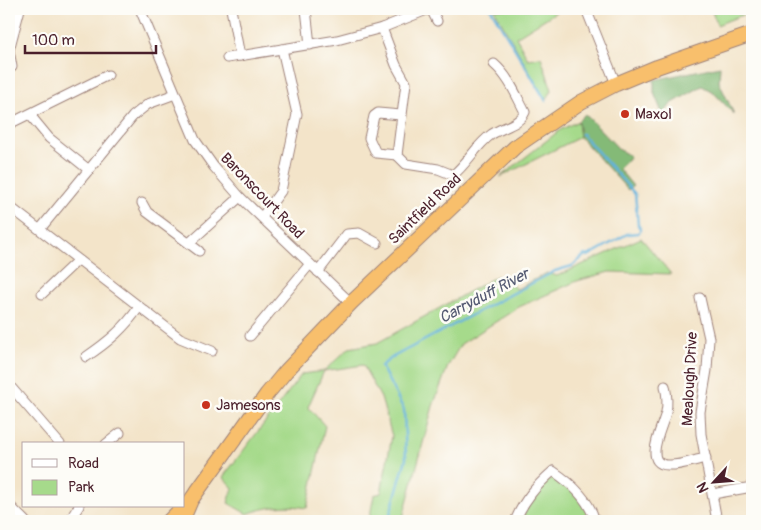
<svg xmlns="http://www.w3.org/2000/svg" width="761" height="530" viewBox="0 0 761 530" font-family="Pangolin,sans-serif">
<rect width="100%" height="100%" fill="#fdfcf7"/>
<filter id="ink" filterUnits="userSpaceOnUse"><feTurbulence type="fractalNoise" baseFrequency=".02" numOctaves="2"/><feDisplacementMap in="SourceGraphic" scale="10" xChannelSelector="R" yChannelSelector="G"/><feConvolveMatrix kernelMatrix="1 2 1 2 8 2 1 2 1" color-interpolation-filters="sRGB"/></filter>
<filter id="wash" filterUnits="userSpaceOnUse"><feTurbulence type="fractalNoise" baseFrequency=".0096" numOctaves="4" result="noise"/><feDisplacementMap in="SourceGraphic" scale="20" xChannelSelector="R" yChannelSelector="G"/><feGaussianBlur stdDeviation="1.12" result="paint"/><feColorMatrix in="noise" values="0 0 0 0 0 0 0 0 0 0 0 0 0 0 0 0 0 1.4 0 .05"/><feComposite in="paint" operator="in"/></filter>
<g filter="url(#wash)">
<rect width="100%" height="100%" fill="#f3e4c9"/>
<g fill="#a6da8b" stroke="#787c5b">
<polygon points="494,9 561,9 516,37 528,59 541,57 552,90 546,101"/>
<polygon points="711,9 752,9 752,11 717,25"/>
<polygon points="578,121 580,137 500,177 560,130"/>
<path d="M641 238 671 274 609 272 577 281 519 307 461 344 448 366 433 406 402 521H369L374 495 381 493 392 436 381 398 363 365 324 371 308 407 325 426 307 508C287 504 265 507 247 514L228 503 233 488 223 477 302 374 324 371 349 348 377 343 497 276 517 289 547 273 557 276Z"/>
<path d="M553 477C571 482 584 505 591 521H522C527 503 537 488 553 477Z"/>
</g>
<g fill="#84ba77" stroke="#676c51">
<polygon points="720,66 719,82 734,114 713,92 702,86 671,104 663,115 654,93 654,80"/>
<polygon points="585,114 620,150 630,156 619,169 633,186 628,190 580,137 578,121"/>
</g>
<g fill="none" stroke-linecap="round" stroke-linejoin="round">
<g stroke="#62b2dc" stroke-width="2.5">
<polyline points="491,9 546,101"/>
<polyline points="388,521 406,459 404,410 381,366 393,357 555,271 572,266 585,255 588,256 627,234 638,233 641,230 638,225 635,194 582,134"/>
</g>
</g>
</g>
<g filter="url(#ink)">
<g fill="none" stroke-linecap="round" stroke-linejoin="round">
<defs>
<g id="minor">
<polyline points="140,9 195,140 214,167 240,197 351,303"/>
<polyline points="231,9 240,56"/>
<polyline points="306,9 310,45"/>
<polyline points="431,9 437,21"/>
<polyline points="586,9 616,84"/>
<path d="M382 28 396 65 406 83 397 155 406 164 438 169 453 175C468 163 476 145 492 134 503 127 520 124 525 112 516 95 509 77 494 64"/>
<polyline points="227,58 337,40 382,28 429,9"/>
<polyline points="12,67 9,50 20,9"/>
<polyline points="30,115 49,138 89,170"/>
<polyline points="9,124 108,75"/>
<polyline points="397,155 376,153 369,138 374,116 378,113 401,115"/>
<polyline points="142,203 147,212 199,251"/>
<polyline points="9,206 180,338 212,351"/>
<polyline points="262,217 281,191 297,114 282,49"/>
<polyline points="41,228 133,116 148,104 175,94"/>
<polyline points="189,243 240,197"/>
<polyline points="318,272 347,234 359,233 377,243"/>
<polyline points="42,294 78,260"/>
<polyline points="700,298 709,338 707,370 700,412 701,434 717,521"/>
<polyline points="250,336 310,264"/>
<path d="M86 357C108 342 124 329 139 307"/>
<polyline points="9,385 60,444"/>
<path d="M665 386C667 395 668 403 666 412 664 424 641 465 668 465 680 466 694 460 706 458"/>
<polyline points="106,444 120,433"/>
<polyline points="713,494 752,487"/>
<polyline points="9,505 25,521"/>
<polyline points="69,521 79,506"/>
<path d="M515 521C524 500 536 486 553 471 571 483 589 499 595 521"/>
</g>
<g id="trunk">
<polyline points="169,521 186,504"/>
<polyline points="182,521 191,500 267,394 286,371 351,303 515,147 581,102 616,84 657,67 752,34"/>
</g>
</defs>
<use href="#minor" stroke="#9e827a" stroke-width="11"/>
<use href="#trunk" stroke="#9e827a" stroke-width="16"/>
<use href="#minor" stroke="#fff" stroke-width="9"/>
<use href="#trunk" stroke="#f8bf6c" stroke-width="14"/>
</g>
</g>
<g fill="#c8321e" stroke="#fdfcf7" stroke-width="2">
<circle cx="625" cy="114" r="5"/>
<circle cx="206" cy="405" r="5"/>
</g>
<g text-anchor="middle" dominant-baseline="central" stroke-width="5" stroke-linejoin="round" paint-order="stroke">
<g font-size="15" fill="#4a1f2b" stroke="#fdfcf7" text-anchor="start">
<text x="635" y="114">Maxol</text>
<text x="216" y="405">Jamesons</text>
</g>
<g font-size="15" fill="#4a1f2b" stroke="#fdfcf7">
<text transform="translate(262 196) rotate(46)">Baronscourt Road</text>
<text transform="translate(425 209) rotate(-44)">Saintfield Road</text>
<text transform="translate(690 379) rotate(-87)">Mealough Drive</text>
</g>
<g font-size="16" font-style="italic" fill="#545a72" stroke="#fdfcf7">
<text transform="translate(484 296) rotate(-28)">Carryduff River</text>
</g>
</g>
<rect width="761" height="530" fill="none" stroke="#fdfcf7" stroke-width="30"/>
<rect x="22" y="442" width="162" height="65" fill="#fdfcf7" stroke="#b5a4a5"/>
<rect x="32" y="459" width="25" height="8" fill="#ffffff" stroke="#b5a4a5"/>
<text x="68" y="468" font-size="15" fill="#4a1f2b">Road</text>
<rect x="32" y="480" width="25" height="15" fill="#a6da8b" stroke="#b5a4a5"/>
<text x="68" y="492" font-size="15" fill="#4a1f2b">Park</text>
<g transform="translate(714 482) rotate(244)" stroke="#fdfcf7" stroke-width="4" paint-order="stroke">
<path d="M0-4L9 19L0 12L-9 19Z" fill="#4a1f2b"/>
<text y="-8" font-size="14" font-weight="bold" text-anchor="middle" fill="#4a1f2b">N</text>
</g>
<path d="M25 45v8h131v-8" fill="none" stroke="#4a1f2b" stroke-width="2.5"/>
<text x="32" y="45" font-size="15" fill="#4a1f2b" stroke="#fdfcf7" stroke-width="4" paint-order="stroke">100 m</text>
</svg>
